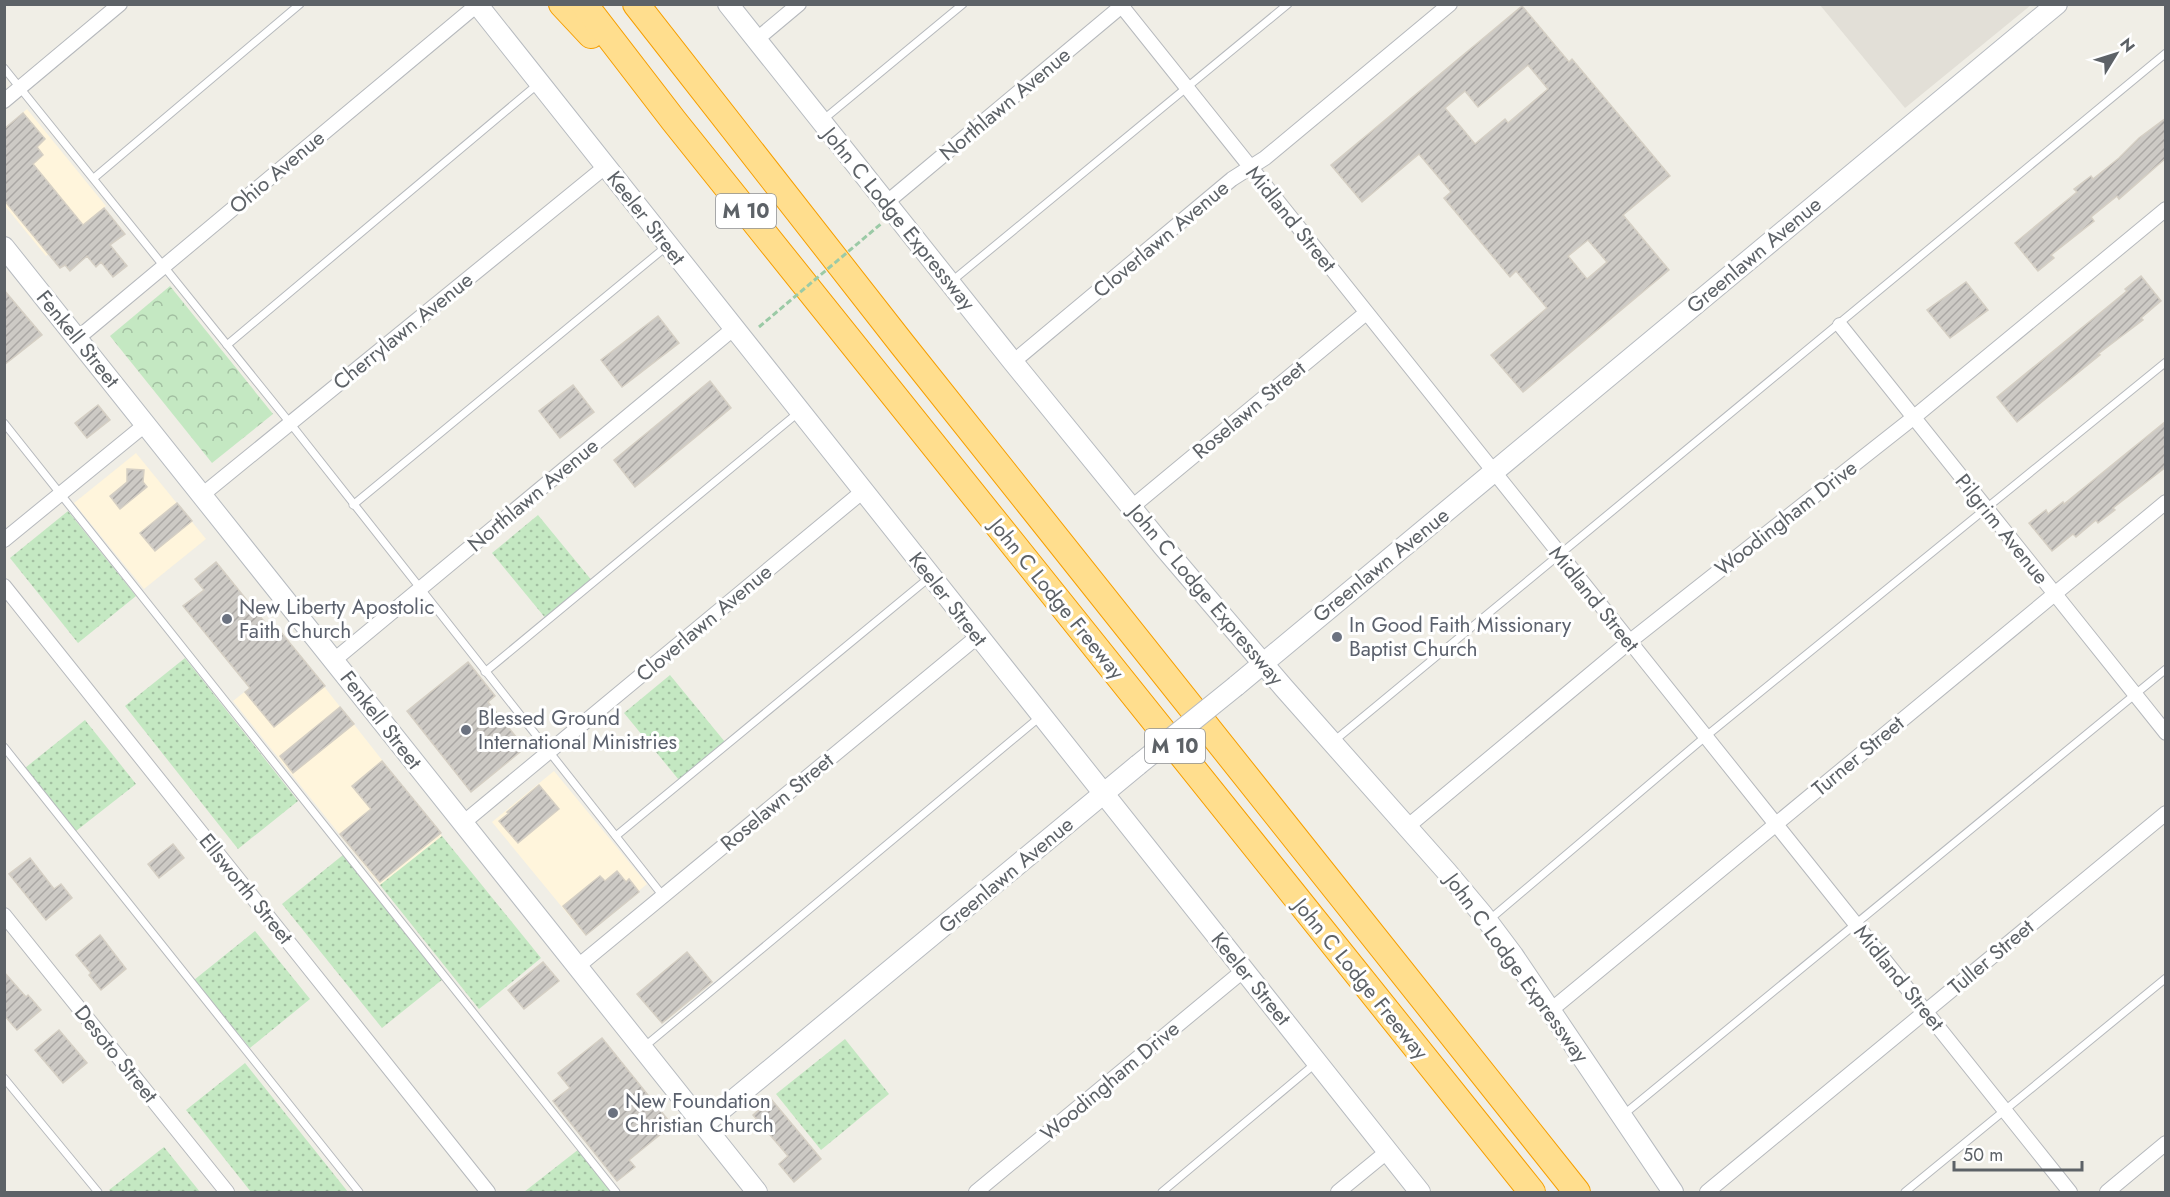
<svg xmlns="http://www.w3.org/2000/svg" width="2170" height="1197" viewBox="0 0 2170 1197" font-family="Jost,sans-serif">
<defs>
<pattern id="grass-dots" width="8" height="8" patternUnits="userSpaceOnUse" patternTransform="scale(1.5)"><rect width="8" height="8" fill="#c4e8c2"/><path d="M2 2h.1M6 6h.1" fill="none" stroke="#a2bfa1" stroke-width="1.8" stroke-linecap="round"/></pattern>
<pattern id="park-crowns" width="20" height="18" patternUnits="userSpaceOnUse" patternTransform="scale(1.5)"><rect width="20" height="18" fill="#c4e8c2"/><path d="M2 6a3 3 0 1 1 6 0M12 15a3 3 0 1 1 6 0" fill="none" stroke="#a2bfa1"/></pattern>
<pattern id="building-hatch" width="6" height="6" patternUnits="userSpaceOnUse" patternTransform="scale(1.5)"><rect width="6" height="6" fill="#cdcac5"/><path d="M-1 1l2-2M0 6l6-6M5 7l2-2" fill="none" stroke="#aaa7a4"/></pattern>
</defs>
<rect width="100%" height="100%" fill="#f0eee6"/>
<g fill="#fff5dc">
<polygon points="27,109 106,206 46,256 5,206 5,128"/>
<polygon points="136,453 206,539 144,589 74,503"/>
<polygon points="296,651 442,836 380,885 233,701"/>
<polygon points="554,771 647,884 585,935 492,822"/>
</g>
<polygon fill="#e2dfd7" points="1820,5 2031,5 1905,108"/>
<g fill="url(#grass-dots)">
<polygon points="68,511 136,596 78,643 10,558"/>
<polygon points="538,515 593,582 547,620 492,553"/>
<polygon points="185,658 298,801 238,849 125,706"/>
<polygon points="670,675 725,742 679,780 624,713"/>
<polygon points="85,720 136,784 76,831 25,768"/>
<polygon points="442,836 541,958 479,1009 380,885"/>
<polygon points="343,855 443,979 382,1028 282,904"/>
<polygon points="255,931 310,999 250,1048 194,980"/>
<polygon points="845,1039 889,1094 821,1150 776,1094"/>
<polygon points="245,1063 348,1192 251,1192 186,1110"/>
<polygon points="164,1147 200,1192 111,1192 109,1190"/>
<polygon points="579,1149 614,1192 524,1192"/>
</g>
<polygon fill="url(#park-crowns)" points="170,286 273,414 212,463 110,336"/>
<g fill="url(#building-hatch)" stroke="#d5cfc4" stroke-width="1.5" fill-rule="evenodd">
<path d="M1522 6 1569 62 1572 59 1670 176 1623 215 1669 270 1523 392 1491 355 1547 308 1516 271 1510 277 1444 198 1451 192 1419 154 1362 202 1331 165ZM1528 65 1548 89 1508 123 1505 119 1475 144 1445 108 1465 91 1478 107ZM1588 240 1607 262 1587 279 1568 256Z"/>
<polygon points="23,113 45,139 37,147 43,155 33,164 83,225 104,208 125,234 110,245 127,266 113,277 101,262 96,267 87,256 70,271 65,265 60,268 4,200 4,129"/>
<polygon points="2166,118 2166,158 2119,199 2117,196 2091,217 2094,221 2051,255 2054,258 2038,271 2015,243 2077,192 2074,189 2091,176 2093,179 2119,158 2139,138"/>
<polygon points="2141,276 2161,301 2141,318 2143,320 2098,354 2100,355 2017,422 1997,397 2127,291 2125,289"/>
<polygon points="1966,282 1988,310 1950,338 1927,310"/>
<polygon points="4,290 42,335 4,365"/>
<polygon points="658,316 679,343 622,387 601,360"/>
<polygon points="710,381 731,408 635,487 614,460"/>
<polygon points="573,385 594,412 560,438 539,411"/>
<polygon points="98,405 110,420 87,438 75,423"/>
<polygon points="2166,421 2166,467 2113,508 2115,510 2098,523 2096,520 2076,537 2073,534 2052,551 2029,523 2046,510 2048,514 2063,502 2064,504"/>
<polygon points="127,469 144,470 143,482 147,487 120,509 110,496 127,482"/>
<polygon points="177,503 192,521 155,551 140,533"/>
<polygon points="216,562 275,635 280,631 325,686 274,727 245,692 250,688 183,606 204,590 195,579"/>
<polygon points="468,662 495,696 488,702 525,748 471,792 407,711"/>
<polygon points="340,707 354,724 293,773 280,756"/>
<polygon points="382,761 441,833 380,882 340,834 371,809 352,786"/>
<polygon points="539,785 559,809 518,843 499,821 509,813 507,812"/>
<polygon points="173,844 184,858 159,878 148,864"/>
<polygon points="30,858 54,889 61,884 72,898 46,920 9,874"/>
<polygon points="617,871 626,882 629,879 639,892 586,935 563,906 600,876 605,881"/>
<polygon points="100,935 126,969 101,990 89,975 91,973 76,955"/>
<polygon points="687,952 712,982 662,1023 637,994"/>
<polygon points="543,962 559,981 524,1009 508,990"/>
<polygon points="4,972 26,997 28,995 41,1010 17,1030 4,1015"/>
<polygon points="59,1030 87,1063 63,1083 35,1050"/>
<polygon points="602,1038 672,1125 629,1160 635,1167 617,1181 553,1101 570,1088 558,1073"/>
<polygon points="771,1099 821,1159 794,1182 779,1164 788,1156 753,1115"/>
</g>
<g fill="none" stroke-linecap="round" stroke-linejoin="round">
<defs>
<g id="lane">
<polyline points="4,68 290,423 663,896"/>
<polyline points="824,119 963,4"/>
<polyline points="94,178 300,4"/>
<polyline points="952,281 1288,4"/>
<polyline points="227,345 538,84"/>
<polyline points="4,423 616,1192"/>
<polyline points="353,505 667,246"/>
<polyline points="485,672 799,412"/>
<polyline points="1334,741 2166,53"/>
<polyline points="4,747 359,1192"/>
<polyline points="616,836 930,577"/>
<polyline points="1489,920 1705,737 2166,362"/>
<polyline points="644,1047 1041,716"/>
<polyline points="4,1078 98,1192"/>
<polyline points="1623,1115 2166,669"/>
<polyline points="1162,1192 1316,1063"/>
<polyline points="1905,1192 2166,978"/>
</g>
<g id="street">
<polyline points="1120,4 2070,1192"/>
<polyline points="756,40 799,4"/>
<polyline points="4,101 120,4"/>
<polyline points="886,203 1124,4"/>
<polyline points="1840,325 2166,733"/>
<polyline points="78,338 477,5"/>
<polyline points="1013,362 1232,179 1265,158 1450,4"/>
<polyline points="202,495 605,167"/>
<polyline points="1132,507 1366,313"/>
<polyline points="4,540 146,424"/>
<polyline points="4,586 488,1192"/>
<polyline points="333,661 733,329"/>
<polyline points="463,823 862,492"/>
<polyline points="1407,827 1629,642 1913,418 2166,209"/>
<polyline points="4,915 227,1192"/>
<polyline points="577,967 977,637"/>
<polyline points="1551,1010 2166,502"/>
<polyline points="976,1192 1244,970"/>
<polyline points="1338,1192 1388,1151"/>
<polyline points="1707,1192 2166,813"/>
<polyline points="2107,1192 2166,1143"/>
</g>
<g id="secondary">
<polyline points="477,4 1420,1192"/>
<polyline points="728,4 1013,362 1162,545 1284,688 1447,872 1483,915 1513,955 1673,1192"/>
<polyline points="4,247 757,1192"/>
<polyline points="1236,686 2057,4"/>
<polyline points="703,1125 1138,765"/>
</g>
<g id="highway">
<polyline points="562,4 591,35"/>
<polyline points="584,4 674,121 1532,1192"/>
<polyline points="636,4 902,344 1577,1192"/>
</g>
</defs>
<use href="#lane" stroke="#b6b9bd" stroke-width="9"/>
<use href="#street" stroke="#b6b9bd" stroke-width="16"/>
<use href="#secondary" stroke="#b7bbc0" stroke-width="22"/>
<use href="#highway" stroke="#f69f00" stroke-width="28"/>
<use href="#lane" stroke="#fff" stroke-width="7"/>
<use href="#street" stroke="#fff" stroke-width="14"/>
<use href="#secondary" stroke="#fff" stroke-width="20"/>
<use href="#highway" stroke="#ffde8e" stroke-width="26"/>
<defs>
<polyline id="secondary-bridge" points="1138,765 1236,686"/>
</defs>
<use href="#secondary-bridge" stroke="#b7bbc0" stroke-width="22" stroke-linecap="butt"/>
<polyline stroke="#9bcaa6" stroke-width="3" stroke-dasharray="6 3" stroke-linecap="butt" points="759,327 882,223"/>
<use href="#secondary-bridge" stroke="#fff" stroke-width="20"/>
</g>
<g fill="#6b7280" stroke="#fff" stroke-width="2">
<circle cx="227" cy="619" r="6"/>
<circle cx="1337" cy="637" r="6"/>
<circle cx="466" cy="730" r="6"/>
<circle cx="613" cy="1113" r="6"/>
</g>
<g text-anchor="middle" dominant-baseline="central" stroke-width="6" stroke-linejoin="round" paint-order="stroke">
<g fill="#fff" stroke="#8e9195" stroke-width="1.5">
<rect x="716" y="194" width="60" height="34" rx="4.5"/>
<rect x="1145" y="729" width="60" height="34" rx="4.5"/>
</g>
<g font-size="20" font-weight="bold" fill="#5d6267">
<text x="746" y="211">M 10</text>
<text x="1175" y="746">M 10</text>
</g>
<g font-size="21" fill="#5d6267" stroke="#fff">
<text transform="translate(1005 104) rotate(-40)">Northlawn Avenue</text>
<text transform="translate(277 172) rotate(-40)">Ohio Avenue</text>
<text transform="translate(646 218) rotate(52)">Keeler Street</text>
<text transform="translate(899 219) rotate(51)">John C Lodge Expressway</text>
<text transform="translate(1291 219) rotate(51)">Midland Street</text>
<text transform="translate(1161 239) rotate(-40)">Cloverlawn Avenue</text>
<text transform="translate(1754 255) rotate(-40)">Greenlawn Avenue</text>
<text transform="translate(403 331) rotate(-39)">Cherrylawn Avenue</text>
<text transform="translate(78 339) rotate(51)">Fenkell Street</text>
<text transform="translate(1249 410) rotate(-40)">Roselawn Street</text>
<text transform="translate(533 495) rotate(-40)">Northlawn Avenue</text>
<text transform="translate(1786 518) rotate(-38)">Woodingham Drive</text>
<text transform="translate(2002 529) rotate(51)">Pilgrim Avenue</text>
<text transform="translate(1381 565) rotate(-39)">Greenlawn Avenue</text>
<text transform="translate(1206 595) rotate(50)">John C Lodge Expressway</text>
<text transform="translate(948 599) rotate(52)">Keeler Street</text>
<text transform="translate(1057 599) rotate(51)">John C Lodge Freeway</text>
<text transform="translate(1594 599) rotate(51)">Midland Street</text>
<text transform="translate(704 623) rotate(-40)">Cloverlawn Avenue</text>
<text transform="translate(381 720) rotate(52)">Fenkell Street</text>
<text transform="translate(1858 756) rotate(-40)">Turner Street</text>
<text transform="translate(777 802) rotate(-40)">Roselawn Street</text>
<text transform="translate(1006 875) rotate(-40)">Greenlawn Avenue</text>
<text transform="translate(246 889) rotate(51)">Ellsworth Street</text>
<text transform="translate(1991 957) rotate(-40)">Tuller Street</text>
<text transform="translate(1517 968) rotate(54)">John C Lodge Expressway</text>
<text transform="translate(1899 978) rotate(51)">Midland Street</text>
<text transform="translate(1251 979) rotate(51)">Keeler Street</text>
<text transform="translate(1361 979) rotate(51)">John C Lodge Freeway</text>
<text transform="translate(116 1054) rotate(51)">Desoto Street</text>
<text transform="translate(1110 1081) rotate(-40)">Woodingham Drive</text>
</g>
<g font-size="21" fill="#5b616d" stroke="#fff" text-anchor="start">
<text x="239" y="607">New Liberty Apostolic<tspan x="239" dy="24">Faith Church</tspan></text>
<text x="1349" y="625">In Good Faith Missionary<tspan x="1349" dy="24">Baptist Church</tspan></text>
<text x="478" y="718">Blessed Ground<tspan x="478" dy="24">International Ministries</tspan></text>
<text x="625" y="1101">New Foundation<tspan x="625" dy="24">Christian Church</tspan></text>
</g>
</g>
<rect width="2170" height="1197" fill="none" stroke="#5d6267" stroke-width="12"/>
<g transform="translate(2116 54) rotate(52)" stroke="#ffffff" stroke-width="4.5" paint-order="stroke">
<path d="M0-4.5L10 22L0 15L-10 22Z" fill="#5d6267"/>
<text y="-9" font-size="16" font-weight="bold" text-anchor="middle" fill="#5d6267">N</text>
</g>
<path d="M1954 1161v9h128v-9" fill="none" stroke="#5d6267" stroke-width="3"/>
<text x="1963" y="1161" font-size="18" fill="#5d6267" stroke="#ffffff" stroke-width="4.5" paint-order="stroke">50 m</text>
</svg>
